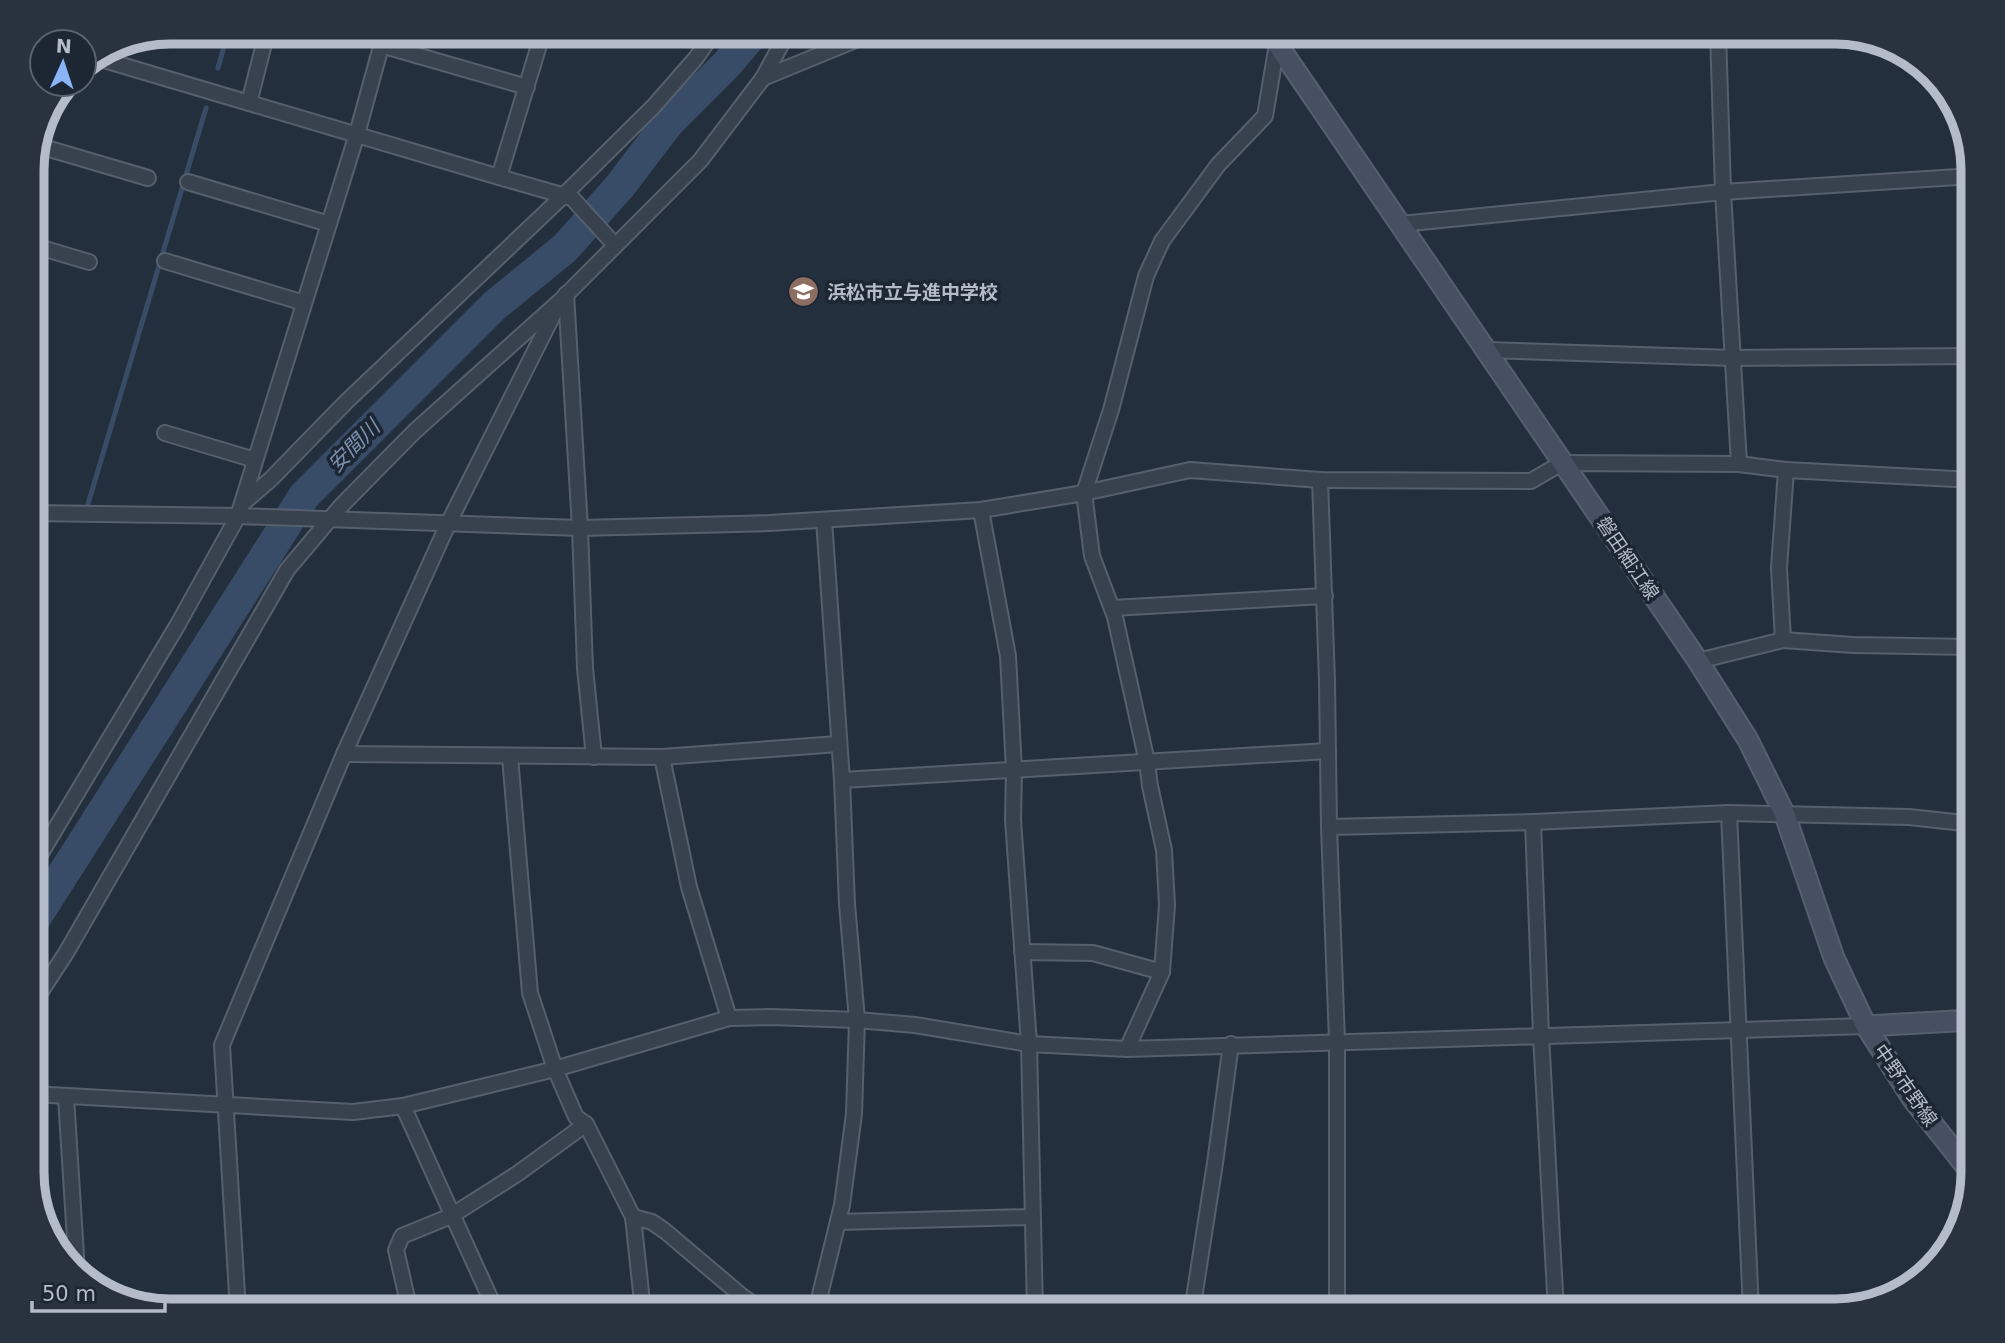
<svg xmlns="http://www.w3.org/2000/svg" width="2005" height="1343" viewBox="0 0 2005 1343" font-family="'DejaVu Sans','Noto Sans JP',sans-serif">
<rect width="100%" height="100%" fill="#242f3e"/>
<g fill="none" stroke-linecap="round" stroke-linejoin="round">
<g stroke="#394c67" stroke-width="5">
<polyline points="218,68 228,32"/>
<polyline points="88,504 206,108"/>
</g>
<polyline stroke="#394c67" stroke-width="32" points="32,923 304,496 494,306 565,248 620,186 668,123 727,64 754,32"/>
<defs>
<g id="minor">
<polyline points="1718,32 1723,192 1739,464"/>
<polyline points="381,45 527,87"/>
<polyline points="94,57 499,177 543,32"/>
<polyline points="763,78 875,32"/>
<polyline points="249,103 267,32"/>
<polyline points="36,145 148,178"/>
<polyline points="499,177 572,198 614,244"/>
<polyline points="188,182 329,224"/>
<polyline points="1401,224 1723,192 1973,176"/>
<polyline points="32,245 89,262"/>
<polyline points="165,261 304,303"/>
<polyline points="566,294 580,528 585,668 594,757"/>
<polyline points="1486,350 1733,358 1973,356"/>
<polyline points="165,433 255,460"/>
<polyline points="1320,480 1327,681 1329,827"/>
<polyline points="242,504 271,479 346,402 562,197 654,106 696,58 714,32"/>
<polyline points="981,510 1008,656 1014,770 1013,820 1029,1044 1035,1311"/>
<polyline points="32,513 238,516 580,528 769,523 981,510 1084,493 1190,470 1320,480 1531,481 1562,463 1739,464 1786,470 1973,480"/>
<polyline points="1112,608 1325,596"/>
<polyline points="1783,640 1779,568 1786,470"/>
<polyline points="1698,661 1783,640 1853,645 1973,647"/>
<polyline points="344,754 662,757 838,744"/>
<polyline points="510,757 530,993 555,1069 576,1117 586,1124 633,1217 652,1222 665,1231 743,1297 764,1311"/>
<polyline points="662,757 689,887 729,1018"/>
<polyline points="842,780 1328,751"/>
<polyline points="1729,813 1751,1311"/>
<polyline points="1533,822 1541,1035 1556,1311"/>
<polyline points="32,868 177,626 238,516 357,134 385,32"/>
<polyline points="1022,952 1093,953 1162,972"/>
<polyline points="32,1005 66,953 287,570 341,506 415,431 560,301 700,161 763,78 788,32"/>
<polyline points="1127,1049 1162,972 1167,905 1164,850 1150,786 1147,762 1115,617 1092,556 1084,493 1111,410 1146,276 1162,241 1218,165 1265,116 1277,44"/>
<polyline points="32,1094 353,1112 403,1106 555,1069 729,1018 771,1017 857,1020 915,1025 1029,1044 1127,1049 1866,1026"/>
<polyline points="66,1097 77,1271"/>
<polyline points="403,1106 496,1311"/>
<polyline points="633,1217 643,1311"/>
<polyline points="838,1222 1032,1217"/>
<polyline points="238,1311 222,1045 344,754 448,524 556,309"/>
<polyline points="410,1311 396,1250 402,1236 451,1216 517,1174 586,1124"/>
<polyline points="816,1311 842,1205 854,1114 857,1020 847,904 842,780 824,520"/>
<polyline points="1192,1311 1215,1163 1231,1044"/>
<polyline points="1337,1311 1337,1041 1329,827 1533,822 1729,813 1909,817 1973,824"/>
</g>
<g id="secondary">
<polyline points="1269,32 1698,661 1748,740 1785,815 1834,958 1866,1026 1912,1098 1973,1175"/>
<polyline points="1866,1026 1973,1020"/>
</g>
</defs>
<use href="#minor" stroke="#565f6c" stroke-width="18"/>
<use href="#secondary" stroke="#565f6c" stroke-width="23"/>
<use href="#minor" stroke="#38414e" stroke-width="14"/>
<use href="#secondary" stroke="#465061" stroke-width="19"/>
</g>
<defs>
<symbol id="school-disc" viewBox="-11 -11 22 22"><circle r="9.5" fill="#8d6e63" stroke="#1d2633"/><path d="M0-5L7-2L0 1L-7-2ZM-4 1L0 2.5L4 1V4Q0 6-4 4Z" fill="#fff"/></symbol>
</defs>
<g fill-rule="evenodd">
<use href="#school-disc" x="786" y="274" width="35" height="35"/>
</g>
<g text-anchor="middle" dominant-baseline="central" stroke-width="7" stroke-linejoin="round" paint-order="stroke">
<g font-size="19" font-weight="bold" fill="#b4bcc9" stroke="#1d2633" text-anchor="start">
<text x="827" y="292">浜松市立与進中学校</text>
</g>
<g font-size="19" fill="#b4bcc9" stroke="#1d2633">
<text transform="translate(1628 558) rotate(56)">磐田細江線</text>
<text transform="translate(1906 1085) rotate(55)">中野市野線</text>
</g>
<g font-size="21" font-style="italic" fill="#7c92b1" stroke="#1d2633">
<text transform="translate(354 446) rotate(-45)">安間川</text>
</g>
</g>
<path d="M0 0H2005V1343H0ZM170 44H1835A126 126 0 0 1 1961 170V1173A126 126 0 0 1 1835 1299H170A126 126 0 0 1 44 1173V170A126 126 0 0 1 170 44Z" fill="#29323f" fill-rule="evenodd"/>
<path fill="none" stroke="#b4bcc9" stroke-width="9" d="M170 44H1835A126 126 0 0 1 1961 170V1173A126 126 0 0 1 1835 1299H170A126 126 0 0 1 44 1173V170A126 126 0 0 1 170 44Z"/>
<g transform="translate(63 63) rotate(3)"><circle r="33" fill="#1d2633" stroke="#59626f" stroke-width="2"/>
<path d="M0-5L12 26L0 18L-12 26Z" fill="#8ab4f8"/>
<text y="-10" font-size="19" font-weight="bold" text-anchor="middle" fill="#b4bcc9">N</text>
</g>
<path d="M32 1301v10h133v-10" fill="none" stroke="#b4bcc9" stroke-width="3.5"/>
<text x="42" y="1301" font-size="21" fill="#b4bcc9" stroke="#1d2633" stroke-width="5" paint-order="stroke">50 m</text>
</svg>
